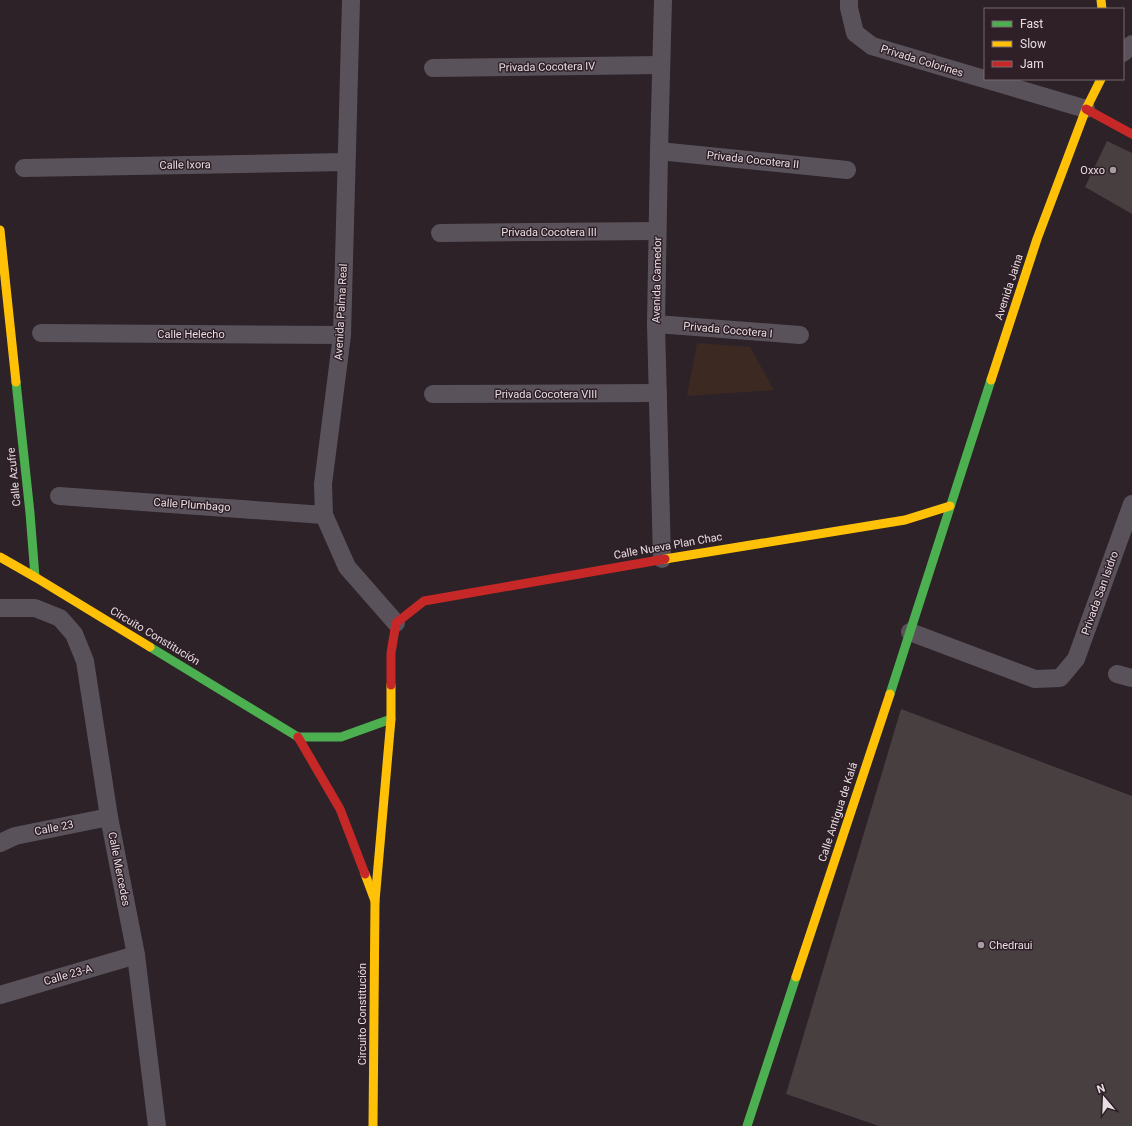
<svg xmlns="http://www.w3.org/2000/svg" width="1132" height="1126" viewBox="0 0 1132 1126" font-family="Roboto,sans-serif">
<rect width="100%" height="100%" fill="#2c2227"/>
<polygon fill="#3c2a22" points="697,343 750,347 774,390 687,396"/>
<g fill="#483f41">
<polygon points="1107,141 1132,153 1132,214 1085,187"/>
<polygon points="901,709 1132,796 1132,1126 879,1126 786,1094"/>
</g>
<g fill="none" stroke-linecap="round" stroke-linejoin="round">
<g stroke="#5a525b" stroke-width="18">
<polyline points="351,0 342,335 323,484 324,515 347,567 396,623"/>
<polyline points="849,0 849,8 855,33 872,46 1086,109"/>
<polyline points="1123,53 1132,44"/>
<polyline points="433,68 661,65"/>
<polyline points="659,151 847,170"/>
<polyline points="24,168 346,162"/>
<polyline points="440,233 657,231"/>
<polyline points="656,324 800,335"/>
<polyline points="41,333 342,335"/>
<polyline points="433,394 658,393"/>
<polyline points="59,496 324,515"/>
<polyline points="662,559 656,324 659,151 663,0"/>
<polyline points="0,608 35,608 60,618 74,634 85,661 109,817 136,955 157,1126"/>
<polyline points="910,632 1035,679 1060,678 1076,659 1132,504"/>
<polyline points="1117,674 1132,678"/>
<polyline points="0,843 15,836 109,817"/>
<polyline points="0,995 136,955"/>
</g>
<g stroke="#4caf50" stroke-width="9">
<polyline points="16,382 30,513 35,577"/>
<polyline points="150,647 298,737"/>
<polyline points="890,694 991,380"/>
<polyline points="298,737 341,737 391,719"/>
<polyline points="747,1126 796,977"/>
</g>
<g stroke="#ffc107" stroke-width="9">
<polyline points="1101,0 1102,9"/>
<polyline points="0,230 16,382"/>
<polyline points="991,380 1037,239 1086,109 1101,79"/>
<polyline points="0,557 35,577 150,647"/>
<polyline points="665,559 905,520 950,506"/>
<polyline points="365,874 375,901 373,1126"/>
<polyline points="375,901 391,719 391,685"/>
<polyline points="796,977 890,694"/>
</g>
<g stroke="#c62828" stroke-width="9">
<polyline points="1086,109 1132,134"/>
<polyline points="391,685 391,653 396,623 424,601 665,559"/>
<polyline points="298,737 340,809 365,874"/>
</g>
</g>
<g fill="#a69ca1" stroke="#2f1f27" stroke-width="1.5">
<circle cx="1113" cy="170" r="4"/>
<circle cx="981" cy="945" r="4"/>
</g>
<g text-anchor="middle" dominant-baseline="central" stroke-width="3" stroke-linejoin="round" paint-order="stroke">
<g font-size="11" fill="#e8dde2" stroke="#2f1f27">
<text transform="translate(922 61) rotate(17)">Privada Colorines</text>
<text transform="translate(547 67) rotate(-1)">Privada Cocotera IV</text>
<text transform="translate(753 160) rotate(6)">Privada Cocotera II</text>
<text transform="translate(185 165) rotate(-1)">Calle Ixora</text>
<text x="549" y="232">Privada Cocotera III</text>
<text transform="translate(657 280) rotate(-89)">Avenida Camedor</text>
<text transform="translate(1009 287) rotate(-72)">Avenida Jaina</text>
<text transform="translate(341 312) rotate(-87)">Avenida Palma Real</text>
<text transform="translate(728 330) rotate(5)">Privada Cocotera I</text>
<text x="191" y="334">Calle Helecho</text>
<text x="546" y="394">Privada Cocotera VIII</text>
<text transform="translate(14 477) rotate(-96)">Calle Azufre</text>
<text transform="translate(192 505) rotate(4)">Calle Plumbago</text>
<text transform="translate(668 546) rotate(-10)">Calle Nueva Plan Chac</text>
<text transform="translate(1100 593) rotate(-70)">Privada San Isidro</text>
<text transform="translate(155 636) rotate(31)">Circuito Constitución</text>
<text transform="translate(838 812) rotate(-72)">Calle Antigua de Kalá</text>
<text transform="translate(54 828) rotate(-11)">Calle 23</text>
<text transform="translate(119 869) rotate(79)">Calle Mercedes</text>
<text transform="translate(68 975) rotate(-16)">Calle 23-A</text>
<text transform="translate(362 1014) rotate(-90)">Circuito Constitución</text>
</g>
<g font-size="11" fill="#e8dde2" stroke="#2f1f27" text-anchor="end">
<text x="1105" y="170">Oxxo</text>
<text x="989" y="945" text-anchor="start">Chedraui</text>
</g>
</g>
<rect x="984" y="8" width="140" height="72" fill="#2f1f27" stroke="#796b72"/>
<rect x="992" y="21" width="20" height="6" fill="#4caf50" stroke="#796b72"/>
<text x="1020" y="28" font-size="12" fill="#e8dde2">Fast</text>
<rect x="992" y="41" width="20" height="6" fill="#ffc107" stroke="#796b72"/>
<text x="1020" y="48" font-size="12" fill="#e8dde2">Slow</text>
<rect x="992" y="61" width="20" height="6" fill="#c62828" stroke="#796b72"/>
<text x="1020" y="68" font-size="12" fill="#e8dde2">Jam</text>
<g transform="translate(1104 1098) rotate(341)" stroke="#2f1f27" stroke-width="3" paint-order="stroke">
<path d="M0-3L7 15L0 10L-7 15Z" fill="#e8dde2"/>
<text y="-6" font-size="11" font-weight="bold" text-anchor="middle" fill="#e8dde2">N</text>
</g>
</svg>
